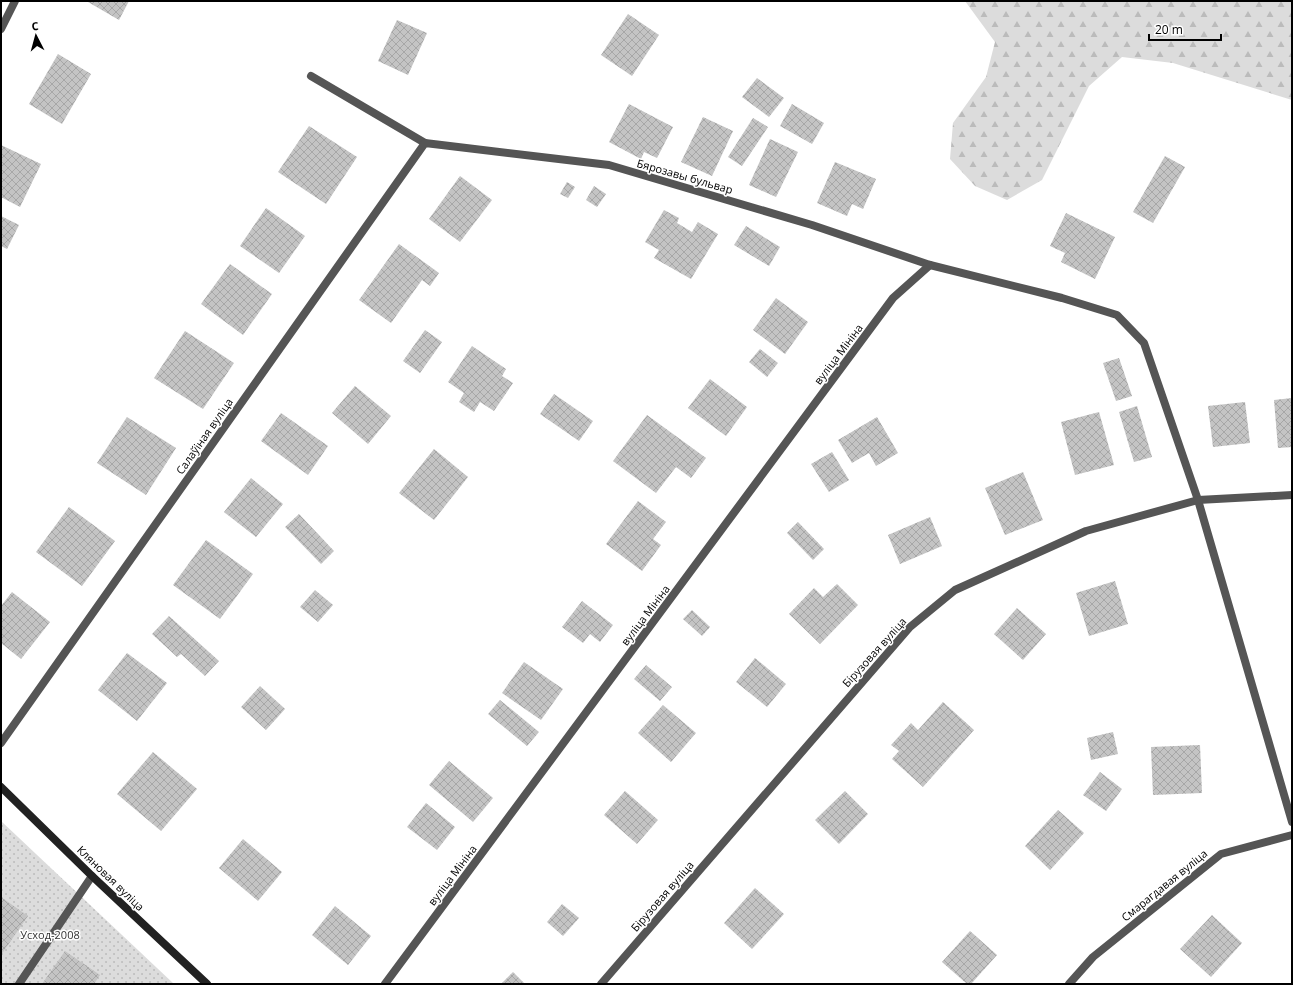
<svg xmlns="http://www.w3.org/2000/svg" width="1293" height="985" viewBox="0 0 1293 985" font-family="'Open Sans',sans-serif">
<defs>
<pattern id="green-dots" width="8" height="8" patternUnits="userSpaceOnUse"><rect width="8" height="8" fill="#dcdcdc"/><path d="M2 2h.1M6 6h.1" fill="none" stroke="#bbb" stroke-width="1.8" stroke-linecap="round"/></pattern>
<pattern id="forest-firs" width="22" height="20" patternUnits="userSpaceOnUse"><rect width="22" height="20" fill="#dcdcdc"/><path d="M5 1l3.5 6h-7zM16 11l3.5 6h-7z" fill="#bbb"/></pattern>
<pattern id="building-cross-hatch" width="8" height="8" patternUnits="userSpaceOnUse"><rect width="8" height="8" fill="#c4c4c4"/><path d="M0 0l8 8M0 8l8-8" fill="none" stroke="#a7a7a7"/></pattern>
</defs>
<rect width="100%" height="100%" fill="#fff"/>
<polygon fill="url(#green-dots)" points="1,821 174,984 1,984"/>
<polygon fill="url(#forest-firs)" points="965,1 1292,1 1292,100 1173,63 1122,57 1089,86 1042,180 1007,200 975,186 950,159 953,123 986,77 995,42"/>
<g fill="url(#building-cross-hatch)">
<polygon points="88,1 129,1 119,20 88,2"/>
<polygon points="628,14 659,35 632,76 601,55"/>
<polygon points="397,20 427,33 408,75 378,61"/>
<polygon points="58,54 91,74 62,124 29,104"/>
<polygon points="757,78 784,98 769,117 742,97"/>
<polygon points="629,104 673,127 657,158 644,152 641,159 609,142"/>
<polygon points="792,104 824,123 812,144 780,126"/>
<polygon points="703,117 733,131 712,176 681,162"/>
<polygon points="753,118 768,127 742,166 728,157"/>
<polygon points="309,126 357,157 326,204 278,172"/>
<polygon points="770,139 798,152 776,197 749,185"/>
<polygon points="1,145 41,164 20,207 1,197"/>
<polygon points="1165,156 1185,167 1153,223 1133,212"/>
<polygon points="835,162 876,179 863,209 852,204 847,216 817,203"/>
<polygon points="460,176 492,200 460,242 429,219"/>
<polygon points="567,182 575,187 568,198 560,194"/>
<polygon points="594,186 606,194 597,207 586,200"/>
<polygon points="266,208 305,236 279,273 240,246"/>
<polygon points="664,210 679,218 677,223 692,232 698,222 718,234 691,279 654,258 659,250 645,242"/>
<polygon points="1066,213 1115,237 1095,279 1061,262 1065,253 1050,246"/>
<polygon points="1,216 19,225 7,249 1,246"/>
<polygon points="746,226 780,247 769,266 734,245"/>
<polygon points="399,244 439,273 430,286 422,280 391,323 359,300"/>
<polygon points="230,264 272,294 243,335 201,304"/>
<polygon points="776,298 808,322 785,354 753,330"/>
<polygon points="425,330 442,342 420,373 403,361"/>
<polygon points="185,331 234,363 203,409 154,378"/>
<polygon points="472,346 506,369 502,376 513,383 494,411 480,402 474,412 459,402 464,393 448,382"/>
<polygon points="760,349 778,363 767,377 749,362"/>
<polygon points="1119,358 1132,396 1116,401 1103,363"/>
<polygon points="710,379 747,407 726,436 688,408"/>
<polygon points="355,386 391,416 368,444 332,413"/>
<polygon points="554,394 593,421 579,441 540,414"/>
<polygon points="1292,398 1292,447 1278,448 1274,400"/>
<polygon points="1245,402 1250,443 1213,447 1208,406"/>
<polygon points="1137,406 1152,457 1134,462 1119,412"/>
<polygon points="1099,412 1114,465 1075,475 1061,422"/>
<polygon points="281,413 328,446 308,475 261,441"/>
<polygon points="647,415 706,458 691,478 676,467 656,493 613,461"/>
<polygon points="127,417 176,448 146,495 97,463"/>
<polygon points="877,417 898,453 876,466 869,453 852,463 838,440"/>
<polygon points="434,449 468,477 434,520 399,493"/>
<polygon points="832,452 849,480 829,492 811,464"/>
<polygon points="1023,472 1043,520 1005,535 985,488"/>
<polygon points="251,478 283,504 256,537 224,512"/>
<polygon points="638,501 666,522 653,539 661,545 642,571 606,544"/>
<polygon points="69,507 115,541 82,586 36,552"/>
<polygon points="299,514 334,551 321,564 285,527"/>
<polygon points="930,517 942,546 900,564 888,535"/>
<polygon points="798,522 824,549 813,560 787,533"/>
<polygon points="206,540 253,574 220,619 173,585"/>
<polygon points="1115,581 1128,624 1089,636 1076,593"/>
<polygon points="837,584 858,605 820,644 789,614 814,588 823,597"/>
<polygon points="315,590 333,605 318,622 300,607"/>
<polygon points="12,592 50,622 21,659 1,643 1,606"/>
<polygon points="582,601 613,625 600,642 590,634 583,643 562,627"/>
<polygon points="1017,608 1046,634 1023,660 994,634"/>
<polygon points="692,610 710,627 702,636 683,619"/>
<polygon points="169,616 219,661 205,676 181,654 177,657 152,634"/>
<polygon points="127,653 167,683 137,721 98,690"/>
<polygon points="755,658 786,684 767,707 736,682"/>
<polygon points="524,662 563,689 541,720 502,693"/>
<polygon points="646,665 672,687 660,701 634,679"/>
<polygon points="260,686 285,709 266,730 241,707"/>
<polygon points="500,700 539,732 527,746 488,714"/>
<polygon points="943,702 974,730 923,787 892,759 899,751 891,745 911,723 918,730"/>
<polygon points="663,705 696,733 671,762 638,733"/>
<polygon points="1113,732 1118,754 1091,760 1087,738"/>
<polygon points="1200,745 1202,793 1153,795 1151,747"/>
<polygon points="153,752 197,789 161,831 117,794"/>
<polygon points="449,761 493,798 473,822 429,785"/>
<polygon points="1100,772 1122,789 1106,811 1083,795"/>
<polygon points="625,791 658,820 637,844 604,815"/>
<polygon points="845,791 868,814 839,844 815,820"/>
<polygon points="426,803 455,827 437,850 407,827"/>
<polygon points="1058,810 1084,833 1050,870 1025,846"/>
<polygon points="243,839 282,872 258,901 219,868"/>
<polygon points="755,888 784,914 752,949 724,923"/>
<polygon points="1,897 28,916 1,955"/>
<polygon points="562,904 579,918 563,936 547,922"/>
<polygon points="335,906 371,936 348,965 312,935"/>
<polygon points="1212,915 1242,943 1211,977 1180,949"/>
<polygon points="970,931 997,955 971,984 967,984 942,962"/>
<polygon points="65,951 100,975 94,984 42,984"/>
<polygon points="513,972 525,984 501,984"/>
</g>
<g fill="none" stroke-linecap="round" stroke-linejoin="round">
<polyline stroke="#555" stroke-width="8" points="311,76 425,143"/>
<g stroke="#555" stroke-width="8">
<polyline points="1,29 15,1"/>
<polyline points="1,743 425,143 609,165 812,225 930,265 1062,298 1117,315 1144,343 1198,500 1292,822"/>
<polyline points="19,984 92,876"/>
<polyline points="385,984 893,298 930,265"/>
<polyline points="601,984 910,627 955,590 1086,531 1198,500 1292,495"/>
<polyline points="1069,984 1093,957 1221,854 1292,835"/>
</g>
<polyline stroke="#222" stroke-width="8" points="1,787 92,876 207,984"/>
</g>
<g text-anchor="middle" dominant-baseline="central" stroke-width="3" stroke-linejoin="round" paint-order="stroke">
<g font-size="11" fill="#000" stroke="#fff">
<text transform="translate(685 176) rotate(16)">Бярозавы бульвар</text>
<text transform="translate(838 354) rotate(-53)">вуліца Мініна</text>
<text transform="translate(204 436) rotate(-55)">Салаўіная вуліца</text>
<text transform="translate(645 615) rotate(-53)">вуліца Мініна</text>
<text transform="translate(874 652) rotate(-48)">Бірузовая вуліца</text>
<text transform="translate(452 875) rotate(-53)">вуліца Мініна</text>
<text transform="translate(111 878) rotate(44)">Кляновая вуліца</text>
<text transform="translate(1164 885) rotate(-39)">Смарагдавая вуліца</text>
<text transform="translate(662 896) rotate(-49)">Бірузовая вуліца</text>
</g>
<g font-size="11" fill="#333" stroke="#fff">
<text x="50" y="934">Усход-2008</text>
</g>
</g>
<rect width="1293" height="985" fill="none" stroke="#000000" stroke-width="4"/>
<g transform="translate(36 36) rotate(354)" stroke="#ffffff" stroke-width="3" paint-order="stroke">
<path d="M0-3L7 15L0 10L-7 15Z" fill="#000000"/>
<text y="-6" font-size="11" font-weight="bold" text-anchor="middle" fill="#000000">С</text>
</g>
<path d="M1149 34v6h72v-6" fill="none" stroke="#000000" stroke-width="2"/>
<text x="1155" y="34" font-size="12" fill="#000000" stroke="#ffffff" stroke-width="3" paint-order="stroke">20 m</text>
</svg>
